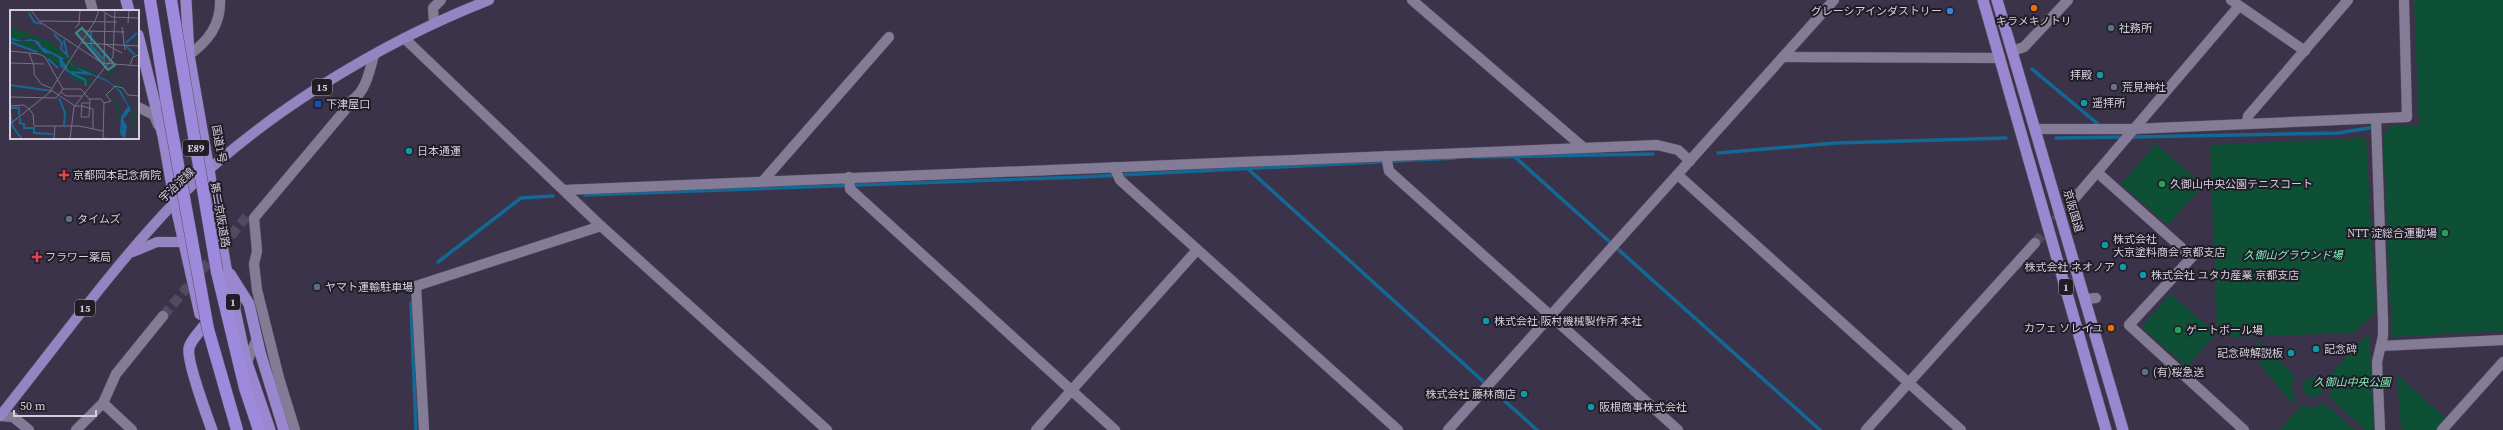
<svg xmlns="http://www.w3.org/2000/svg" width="2503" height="430" viewBox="0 0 2503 430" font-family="'Source Serif 4','Noto Sans JP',serif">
<rect width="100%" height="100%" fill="#3b334a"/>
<g fill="#0e5036">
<polygon points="2414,0 2503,0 2503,331 2392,337 2383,135 2390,126 2419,125"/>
<polygon points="2366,138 2376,312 2353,333 2230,337 2217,326 2210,145"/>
<polygon points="2156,144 2203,185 2168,225 2121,184"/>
<polygon points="2170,294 2216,333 2187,367 2141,327"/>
<polygon points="2369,333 2374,430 2365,430 2329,397 2332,387 2329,376"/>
<polygon points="2260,342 2295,376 2291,384 2296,400 2292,403 2261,366 2255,343"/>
<polygon points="2397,375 2447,419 2437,430 2401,430"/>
<circle cx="2313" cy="387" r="10"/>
<polygon points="2324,403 2355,430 2280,430 2302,405 2313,408"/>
</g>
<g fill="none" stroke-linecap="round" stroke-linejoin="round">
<g stroke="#136995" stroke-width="3.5">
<polyline points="2032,69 2098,124"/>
<polyline points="2131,137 2338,133 2375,127"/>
<polyline points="2056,138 2125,137"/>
<polyline points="1718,153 1836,143 2006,138"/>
<polyline points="1475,157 1653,154"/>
<polyline points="1515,157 1820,430"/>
<polyline points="1247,168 1537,430"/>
<polyline points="585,195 1081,177 1455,158"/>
<polyline points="438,262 521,198 553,196"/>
<polyline points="411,303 416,430"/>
</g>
<g stroke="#524a60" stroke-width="10" stroke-dasharray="10 5" stroke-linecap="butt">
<polyline points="2035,243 2075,198"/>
<polyline points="163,316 249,214"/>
</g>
<defs>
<g id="minor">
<polyline points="90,0 93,11"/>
<polyline points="1412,0 1584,148 1657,145 1678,150 1690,161"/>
<polyline points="2231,0 2305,51"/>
<polyline points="434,23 433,8 441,0"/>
<polyline points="2012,51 2024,47 2068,0"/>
<path d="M189 55C208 41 221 25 220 0"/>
<polyline points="1783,57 2000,58"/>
<path d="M352 100C366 92 370 69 374 55"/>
<polyline points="138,107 154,115 158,125"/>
<polyline points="2376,119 2383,320 2383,336 2377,362 2380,430"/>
<polyline points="2247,123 2248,116 2348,0"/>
<polyline points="2035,129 2133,129 2407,117 2404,0"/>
<polyline points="1386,156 1389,171 1551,316"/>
<polyline points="1114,167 1120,180 1398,430"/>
<polyline points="2098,173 2192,257 2129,325 2244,430"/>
<polyline points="1678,175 1961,430"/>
<polyline points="849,177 850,189 1115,430"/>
<polyline points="763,181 889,37"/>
<polyline points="564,190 1584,148"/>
<polyline points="2075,198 2239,6"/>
<polyline points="2085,299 2096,298"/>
<polyline points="2381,346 2503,340"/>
<path d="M247 365C248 355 254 348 257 338"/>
<polyline points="103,403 132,430"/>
<polyline points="0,416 13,417 29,430"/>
<polyline points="76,430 103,403 116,374 163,316"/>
<polyline points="295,430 279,378 257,290 254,264 257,251 254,218 356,97"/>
<polyline points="424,430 416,286 601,226"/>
<polyline points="1036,430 1197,250"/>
<polyline points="1866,430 2035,243"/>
<polyline points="2442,430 2503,362"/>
</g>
<g id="tertiary">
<polyline points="404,38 601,226 827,430"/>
<polyline points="1551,316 1678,430"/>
<polyline points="1448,430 1834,0"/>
</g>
<g id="primary">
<polyline points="133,252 157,242 183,242"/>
<path d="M0 416C57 345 111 269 174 203 258 117 377 44 489 0"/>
</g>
<g id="trunk">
<polyline points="126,0 129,11"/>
<polyline points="186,0 189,55 226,268 245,357 270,430"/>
<path d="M1983 0C2024 143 2066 286 2106 430"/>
<polyline points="1997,0 2123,430"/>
<polyline points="138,35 163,136 175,203 200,314"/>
<polyline points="230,274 249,304 260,352 284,430"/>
<path d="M203 327C198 334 191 340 189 348 186 360 207 416 212 430"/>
</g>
<g id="motorway">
<polyline points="150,0 167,104"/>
<polyline points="171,0 175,24"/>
<polyline points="217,272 245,388 259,430"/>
</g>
</defs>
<use href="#minor" stroke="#575064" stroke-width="11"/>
<use href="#tertiary" stroke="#575064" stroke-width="11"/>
<use href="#primary" stroke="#575064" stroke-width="11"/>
<use href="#trunk" stroke="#575064" stroke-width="12"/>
<use href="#motorway" stroke="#575064" stroke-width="13"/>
<use href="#minor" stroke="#847c96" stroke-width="10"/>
<use href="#tertiary" stroke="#847c96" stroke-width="10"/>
<use href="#primary" stroke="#9484c1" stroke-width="10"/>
<use href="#trunk" stroke="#9987cf" stroke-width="11"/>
<use href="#motorway" stroke="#9e8add" stroke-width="12"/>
<defs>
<g id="motorway-bridge">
<polyline points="175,24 217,272"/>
<polyline points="167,104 208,329 237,430"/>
</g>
</defs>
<use href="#motorway-bridge" stroke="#575064" stroke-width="13" stroke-linecap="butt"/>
<use href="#motorway-bridge" stroke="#9e8add" stroke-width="12"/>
</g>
<g fill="#e8710a" stroke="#201d27" stroke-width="1.5">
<circle cx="2034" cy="8" r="4"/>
<circle cx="2111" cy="328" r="4"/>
</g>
<circle fill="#3f7fe0" stroke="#201d27" stroke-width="1.5" cx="1950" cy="11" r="4"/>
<g fill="#5c6f8a" stroke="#201d27" stroke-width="1.5">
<circle cx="2111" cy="28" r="4"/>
<circle cx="69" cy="219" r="4"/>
<circle cx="317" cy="287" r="4"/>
<circle cx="2145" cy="372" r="4"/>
</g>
<g fill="#0f9aa8" stroke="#201d27" stroke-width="1.5">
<circle cx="2100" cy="75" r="4"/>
<circle cx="2084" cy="103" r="4"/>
<circle cx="409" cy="151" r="4"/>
<circle cx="2105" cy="245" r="4"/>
<circle cx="2123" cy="267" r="4"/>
<circle cx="2143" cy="275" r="4"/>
<circle cx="1486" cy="321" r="4"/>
<circle cx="2316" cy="349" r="4"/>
<circle cx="2291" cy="353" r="4"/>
<circle cx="1524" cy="394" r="4"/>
<circle cx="1591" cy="407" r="4"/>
</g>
<circle fill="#6b7280" stroke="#201d27" stroke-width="1.5" cx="2114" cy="87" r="4"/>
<rect fill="#1a4fb4" stroke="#201d27" stroke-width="1.5" x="314" y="100" width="8" height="8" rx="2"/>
<g fill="#e0444e" stroke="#201d27" stroke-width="1.5">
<path d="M62 169h4v4h4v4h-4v4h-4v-4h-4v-4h4z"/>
<path d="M35 251h4v4h4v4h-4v4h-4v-4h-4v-4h4z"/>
</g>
<g fill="#2e9e5b" stroke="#201d27" stroke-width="1.5">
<circle cx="2162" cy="184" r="4"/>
<circle cx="2445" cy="233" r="4"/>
<circle cx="2178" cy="330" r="4"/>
</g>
<g text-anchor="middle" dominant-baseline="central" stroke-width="4" stroke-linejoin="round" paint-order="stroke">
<g fill="#201d27" stroke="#9d9aa6" stroke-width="1">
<rect x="312" y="79" width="20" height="16" rx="3"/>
<rect x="183" y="140" width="26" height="16" rx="3"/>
<rect x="2059" y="279" width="14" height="16" rx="3"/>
<rect x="226" y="294" width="14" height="16" rx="3"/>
<rect x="75" y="300" width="20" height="16" rx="3"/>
</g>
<g font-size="10" font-weight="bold" fill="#d3cfdd">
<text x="322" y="87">15</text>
<text x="196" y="148">E89</text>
<text x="2066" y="287">1</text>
<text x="233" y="302">1</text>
<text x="85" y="308">15</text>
</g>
<g font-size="11" fill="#d3cfdd" stroke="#201d27" text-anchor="start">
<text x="1942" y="11" text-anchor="end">グレーシアインダストリー</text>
<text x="2034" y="21" text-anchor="middle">キラメキノトリ</text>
<text x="2119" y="28">社務所</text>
<text x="2092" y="75" text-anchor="end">拝殿</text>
<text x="2122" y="87">荒見神社</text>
<text x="2092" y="103">遥拝所</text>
<text x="326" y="104">下津屋口</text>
<text x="417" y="151">日本通運</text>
<text x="73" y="175">京都岡本記念病院</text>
<text x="2170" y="184">久御山中央公園テニスコート</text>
<text x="77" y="219">タイムズ</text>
<text x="2437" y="233" text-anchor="end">NTT 淀総合運動場</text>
<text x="2113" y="239">株式会社<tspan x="2113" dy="13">大京塗料商会 京都支店</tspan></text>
<text x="45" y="257">フラワー薬局</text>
<text x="2115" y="267" text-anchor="end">株式会社 ネオノア</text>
<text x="2151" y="275">株式会社 ユタカ産業 京都支店</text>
<text x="325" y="287">ヤマト運輸駐車場</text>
<text x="1494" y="321">株式会社 阪村機械製作所 本社</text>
<text x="2103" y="328" text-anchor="end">カフェ ソレイユ</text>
<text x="2186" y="330">ゲートボール場</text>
<text x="2324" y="349">記念碑</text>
<text x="2283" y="353" text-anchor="end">記念碑解説板</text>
<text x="2153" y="372">(有)桜急送</text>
<text x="1516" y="394" text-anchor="end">株式会社 藤林商店</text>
<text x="1599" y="407">阪根商事株式会社</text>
</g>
<g font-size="11" fill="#d3cfdd" stroke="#201d27">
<text transform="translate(219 144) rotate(80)">国道1号</text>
<text transform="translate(177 185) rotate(-44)">宇治淀線</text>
<text transform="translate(2073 211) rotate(74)">京阪国道</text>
<text transform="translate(220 215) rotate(80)">第二京阪道路</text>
</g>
<g font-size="11" font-style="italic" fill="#7ef3bd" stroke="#201d27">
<text x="2293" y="255">久御山グラウンド場</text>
<text x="2352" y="382">久御山中央公園</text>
</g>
</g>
<g transform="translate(10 10)">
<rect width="129" height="129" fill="#3b334a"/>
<path d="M0 17 40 32 66 55 89 64 72 61 53 48 52 50 71 62 59 61 50 47 36 40 28 31 16 27 10 30 0 27ZM3 31H20L34 43 47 47 51 57 59 63 69 64 82 70 81 74 75 70 76 73 66 71 54 59 28 41ZM99 63 108 65 109 76 114 78 125 103 122 129H118L121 125 123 100 113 79H110L112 82 105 77H108L107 66 92 65ZM90 76 110 95V115L106 93Z" fill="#0e5036"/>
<path d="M0 27 12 31 20 29 28 31 32 37 55 49H52L59 61 73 62 63 56 57 50 65 57 97 70 111 81 121 100 113 109 117 116 115 129 110 124 111 107 118 96 108 80 98 72 82 65 59 63 50 56 49 48 42 44 34 43 24 31H3Z" fill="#136995"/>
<path fill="none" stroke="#136995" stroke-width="2" d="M19 3 24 12 31 14M44 24 52 33 51 39 59 47M54 30 57 44M0 32 27 42M116 33 127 23M80 35 93 49M81 36V21M116 36 125 45M38 49 48 58M61 63 75 70 76 76M0 75 42 81M49 88 55 103 54 115M0 98H9V105M0 103 3 117 12 129M10 108V113L14 114V118H24V123L43 124"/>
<path fill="none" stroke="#787185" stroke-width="1" d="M21 0 30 12 92 53 129 56M91 0 102 7 129 8M30 11 107 12M118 13 119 0M112 17 115 40M65 18 69 14 70 0M76 21 115 22M72 33 129 36M95 34 112 43M0 41 29 44 35 47 53 79M19 43 24 56V64L31 74 41 78M0 53 34 54M94 54 95 3M120 55 123 47 129 45M53 79H71L79 89H91L94 93M41 80 65 96H72M51 82 56 86H72M0 87 46 88 53 79M79 93H72L71 107H79L80 89M94 93 101 91 96 85 105 76 113 78 118 85 129 86M0 96 14 95 19 99M72 96 83 99V119M19 99 23 104 24 116H69L93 121M0 114 39 83 85 11 89 0M93 128 105 129M44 129 45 116M60 129 64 97 103 47 105 0M93 129 94 93"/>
<path fill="#408c8a" fill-opacity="0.15" stroke="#408c8a" stroke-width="2" d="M72 18 105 55 98 60 66 23Z"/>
<rect width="129" height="129" fill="none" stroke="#d3cfdd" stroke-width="2"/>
</g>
<path d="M14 410v6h82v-6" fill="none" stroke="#d3cfdd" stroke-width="2"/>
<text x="20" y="410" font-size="12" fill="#d3cfdd" stroke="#201d27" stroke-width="3" paint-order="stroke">50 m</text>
</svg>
